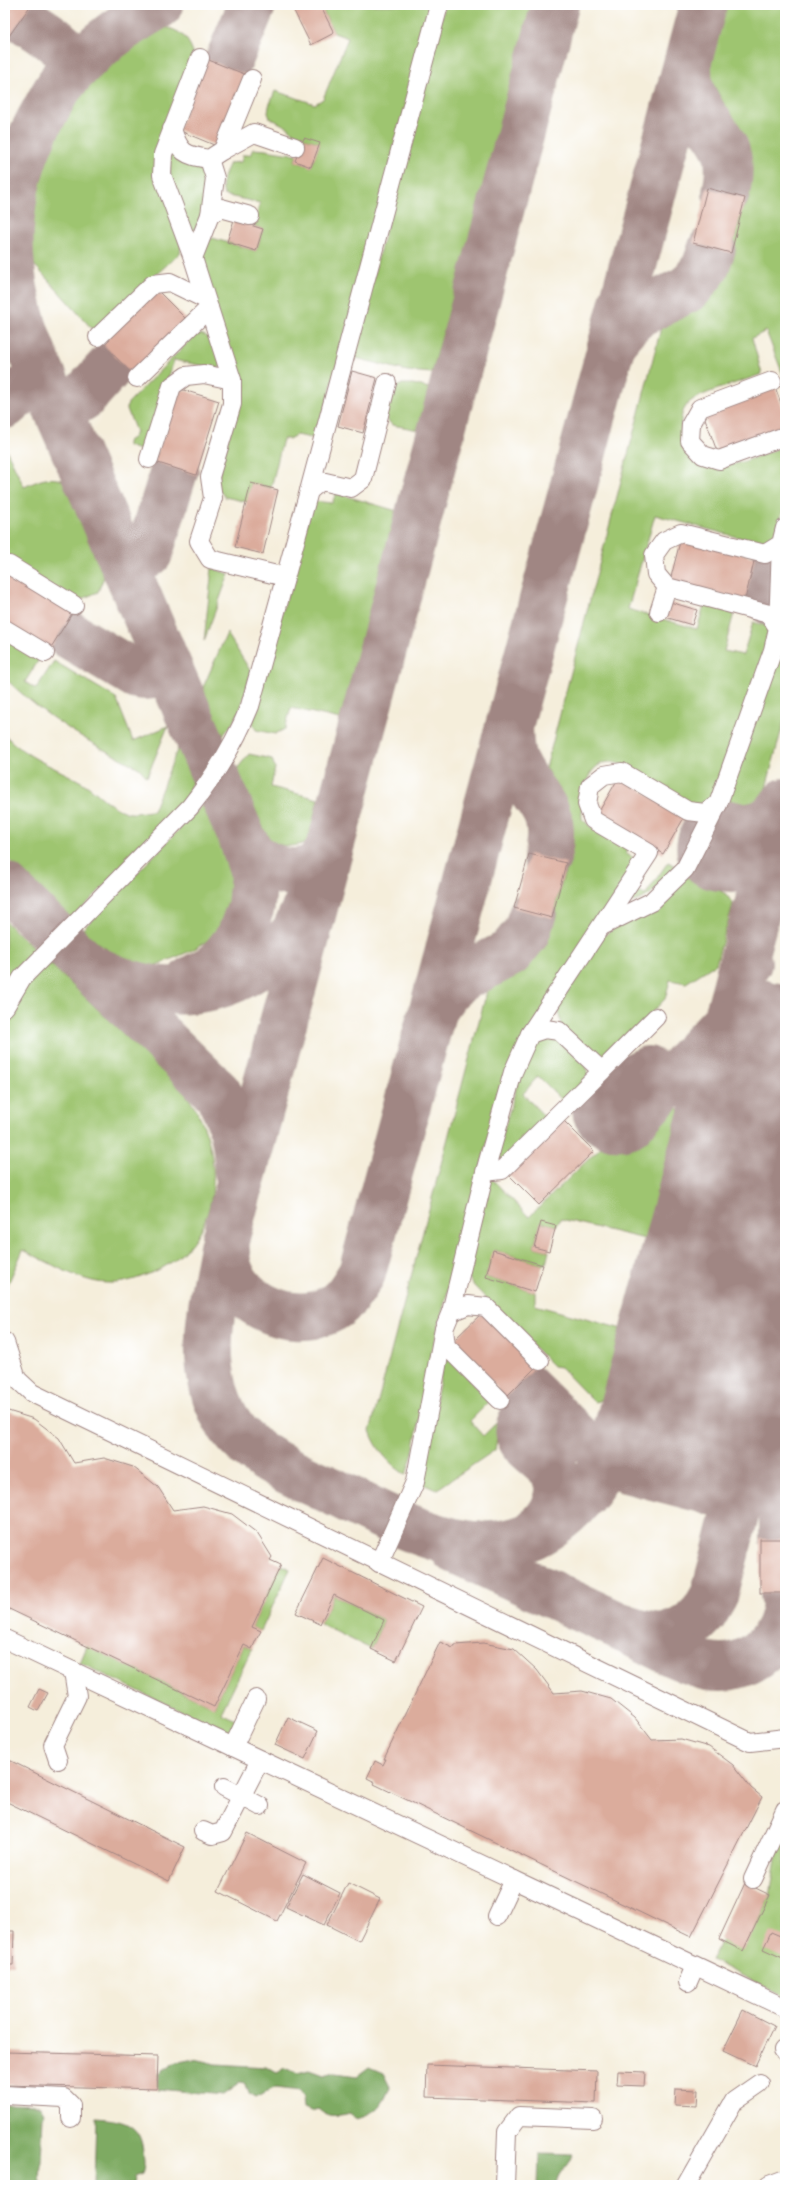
<svg xmlns="http://www.w3.org/2000/svg" width="790" height="2190" viewBox="0 0 790 2190" font-family="Kalam,sans-serif">
<rect width="100%" height="100%" fill="#fff"/>
<filter id="ink" filterUnits="userSpaceOnUse"><feTurbulence type="fractalNoise" baseFrequency=".025" numOctaves="2"/><feDisplacementMap in="SourceGraphic" scale="8" xChannelSelector="R" yChannelSelector="G"/><feConvolveMatrix kernelMatrix="1 2 1 2 8 2 1 2 1" color-interpolation-filters="sRGB"/></filter>
<filter id="wash" filterUnits="userSpaceOnUse"><feTurbulence type="fractalNoise" baseFrequency=".012" numOctaves="4" result="noise"/><feDisplacementMap in="SourceGraphic" scale="16" xChannelSelector="R" yChannelSelector="G"/><feGaussianBlur stdDeviation="0.9" result="paint"/><feColorMatrix in="noise" values="0 0 0 0 0 0 0 0 0 0 0 0 0 0 0 0 0 1.4 0 .05"/><feComposite in="paint" operator="in"/></filter>
<g filter="url(#wash)">
<rect width="100%" height="100%" fill="#f5eedb"/>
<g fill="#9ec56f" stroke="#74724d">
<path d="M320 5H433L317 439 296 435 289 439H283L271 488 251 483 247 502 225 497 216 486 238 400 200 263 207 240 212 238 256 251 263 229 254 226 260 203 224 195C220 183 225 173 230 163L241 162 243 155H250L253 149C268 149 282 154 297 154L295 161 311 167 320 143 304 138 301 143 289 128 270 118 268 113 269 106 275 91 315 104 323 99 348 38 334 33Z"/>
<polygon points="445,5 533,5 432,373 407,371 352,357"/>
<path d="M717 5H785V380L766 331 752 338 762 374C749 379 699 394 691 401 680 410 680 422 682 435 691 491 751 458 785 446V504L773 543 763 544 655 515 628 609 697 629 704 605 734 613 724 651 743 655 753 622 775 629 712 804 701 802 696 808C680 798 627 762 610 762 584 763 581 799 582 819L591 827 629 849 625 853 637 860 505 1076 431 1354 413 1453 406 1475C389 1464 377 1450 370 1431L487 991 527 966 546 940 552 918 572 844V830L570 817 546 768 661 328 709 296 717 287 726 273 749 182 750 164 747 147 702 63Z"/>
<path d="M165 27C182 31 189 39 194 55L157 148 181 247 180 253 94 331 30 260C26 180 52 115 112 61 127 47 145 32 165 27Z"/>
<path d="M171 148 198 163 208 174 205 209 192 236C181 207 165 180 171 148Z"/>
<path d="M201 334C214 338 217 352 221 365L219 369 174 360 145 452 128 446V441L134 437 136 432 127 409 128 403 194 336Z"/>
<polygon points="402,384 413,384 429,388 419,430 392,425 385,417 392,390"/>
<path d="M6 449 24 487C38 481 48 475 64 481L105 574 98 592 77 601 5 558Z"/>
<polygon points="336,493 397,511 340,719 291,708 285,729 275,734 256,730 252,722 313,501 332,503"/>
<polygon points="212,568 229,574 204,641"/>
<path d="M227 633 251 672C244 697 241 717 222 736L201 692Z"/>
<path d="M5 636 40 658 25 682 36 689 54 661 116 698 133 741 168 726 147 777 139 768C91 744 43 716 5 678Z"/>
<polygon points="781,653 785,654 785,717 766,788 758,807 724,804"/>
<path d="M5 735C27 759 56 767 83 783 98 792 109 807 126 812 134 815 144 811 153 811L179 745 193 778 185 802 71 920 5 856Z"/>
<path d="M249 754 272 759 275 768 271 787 318 799 308 842C289 849 275 847 261 832L236 770Z"/>
<path d="M204 804C224 848 254 906 204 943 190 953 170 959 154 966 127 965 101 947 82 930Z"/>
<path d="M668 862 676 866C666 878 645 906 628 901L636 890 645 895Z"/>
<polygon points="690,875 726,894 733,904 716,964 686,983 670,980 665,999 607,1059 603,1061 561,1027 558,1006 602,937"/>
<polygon points="5,921 35,950 5,994"/>
<path d="M46 960 182 1090C231 1147 225 1248 146 1275 134 1280 120 1284 107 1283 79 1282 49 1262 23 1250L5 1291V1025L18 998Z"/>
<polygon points="549,1037 557,1039 585,1064 588,1075 564,1102 538,1076 523,1094 546,1118 501,1160 495,1160 520,1075 532,1044 540,1039"/>
<polygon points="669,1104 679,1109 680,1116 645,1239 561,1219 556,1226 541,1222 534,1247 549,1251 546,1264 543,1265 494,1250 486,1277 535,1292 535,1305 622,1329 603,1396 599,1401 594,1402 560,1367 553,1366 474,1286 469,1278 467,1269 491,1178 529,1217 602,1146 611,1149 617,1149 663,1106"/>
<polygon points="445,1352 490,1401 470,1421 483,1436 500,1419 495,1450 436,1490 421,1483"/>
<polygon points="281,1565 290,1569 261,1631 252,1627"/>
<polygon points="334,1595 384,1620 371,1649 320,1624"/>
<polygon points="244,1645 252,1649 221,1713 238,1721 227,1733 80,1663 87,1646 214,1707"/>
<polygon points="785,1835 785,1997 711,1960 722,1940 743,1950 770,1895 777,1853"/>
</g>
<g fill="#7eaa62" stroke="#646446">
<path d="M194 2059 216 2064 266 2067 277 2073C285 2068 289 2068 297 2074L310 2071 324 2076 335 2073 357 2076 369 2067 383 2073 390 2087C382 2107 377 2113 357 2119L349 2114C335 2118 328 2118 318 2109L311 2111 304 2108 303 2098 299 2091 275 2088 256 2098 249 2094 246 2084 240 2083 223 2095 157 2089 158 2074 174 2063Z"/>
<polygon points="5,2104 41,2105 45,2112 43,2117 40,2185 5,2185"/>
<path d="M96 2118C122 2120 141 2123 143 2152 144 2160 145 2166 142 2174L134 2177 133 2185H94Z"/>
<path d="M539 2154 573 2155C569 2168 558 2171 556 2185H538Z"/>
</g>
<g fill="none" stroke-linecap="round" stroke-linejoin="round">
<g stroke="#a08683" stroke-width="48">
<path d="M159 5C123 25 88 51 62 83 55 91 50 102 45 111 0 189 0 274 34 356L243 840C246 845 249 851 253 855 270 871 296 878 316 866 322 862 326 854 329 848"/>
<path d="M555 5 223 1248C212 1304 196 1366 226 1419 248 1457 296 1474 334 1492 400 1524 484 1575 553 1523 581 1503 599 1476 613 1445L785 805"/>
<path d="M22 18C34 27 65 43 69 57 72 66 65 75 61 83"/>
<path d="M688 62C688 74 688 88 694 99 714 139 737 141 726 193"/>
<polyline points="226,67 252,5"/>
<polyline points="611,346 625,326 638,314 689,288 705,268 712,248"/>
<path d="M5 405C33 381 33 379 62 404L73 403 83 397 117 359"/>
<polyline points="117,549 128,559 139,560 149,553 175,468"/>
<path d="M785 562C761 567 757 611 785 603"/>
<path d="M61 630 137 675C158 679 163 669 161 649"/>
<path d="M509 727C510 739 509 752 515 764 535 804 559 806 547 858"/>
<path d="M732 868C724 867 713 868 706 862 695 851 701 832 713 825 722 821 728 824 737 826 758 831 774 819 785 802"/>
<path d="M5 886 218 1093C232 1121 238 1139 238 1171"/>
<path d="M748 963C743 967 739 972 739 979 738 1003 768 1004 785 1009"/>
<path d="M98 971C157 1000 225 999 274 952 280 946 289 940 294 933 298 926 301 918 305 910"/>
<polyline points="191,980 218,965 240,937 251,906 254,874 243,840"/>
<path d="M738 1003C723 1012 727 1030 740 1039L785 1051"/>
<polyline points="433,1010 446,991 459,979 510,953 526,933 533,913"/>
<path d="M728 1042C713 1051 716 1069 730 1078L785 1093"/>
<path d="M648 1070C634 1077 612 1083 602 1095 584 1116 610 1133 630 1124L724 1023"/>
<path d="M718 1081C702 1090 707 1108 719 1117L785 1135"/>
<path d="M707 1120C692 1129 695 1148 709 1156L785 1177"/>
<path d="M697 1159C681 1169 686 1185 698 1195L785 1218"/>
<polyline points="684,1199 679,1203 676,1218 682,1230 688,1234 785,1260"/>
<polyline points="677,1236 669,1242 665,1257 672,1269 678,1273 771,1298 785,1297"/>
<path d="M225 1239C226 1248 226 1259 228 1267 241 1305 290 1327 327 1311 344 1304 353 1288 362 1273L703 5"/>
<polyline points="662,1278 658,1282 654,1296 661,1309 667,1312 768,1339 775,1337 785,1321"/>
<path d="M658 1314 648 1321 644 1335 651 1348 657 1352 757 1378C772 1374 776 1362 774 1348L771 1345"/>
<path d="M640 1358C628 1369 634 1384 645 1391L739 1417C755 1418 768 1407 763 1390"/>
<path d="M521 1382 577 1437 546 1411 536 1409C523 1415 513 1429 524 1443 532 1452 543 1459 551 1468 570 1490 552 1518 535 1532"/>
<path d="M639 1392C619 1400 619 1419 636 1430L736 1456C751 1452 755 1441 753 1426L749 1422"/>
<path d="M631 1430 622 1433 613 1445 615 1459 626 1469 726 1495C741 1491 745 1479 743 1465L739 1461"/>
<polyline points="783,1539 784,1393"/>
<polyline points="454,1549 626,1629 642,1634 659,1637 677,1634 691,1626 704,1613 714,1596 785,1323"/>
<path d="M635 1634C658 1645 684 1661 709 1666 744 1672 777 1649 784 1614 786 1608 785 1600 784 1593"/>
</g>
</g>
<g id="blocks">
<g fill="#dbac9c">
<polygon points="5,5 31,5 9,36 5,34"/>
<polygon points="295,5 320,5 334,33 311,45 292,7"/>
<polygon points="206,59 247,75 219,147 178,130"/>
<polygon points="304,138 320,143 311,167 295,161"/>
<polygon points="707,188 745,198 731,253 693,243"/>
<polygon points="234,220 263,229 256,251 227,242"/>
<polygon points="156,289 187,320 132,374 102,343"/>
<polygon points="352,371 377,378 363,433 338,426"/>
<polygon points="775,387 785,414 785,430 718,454 703,413"/>
<polygon points="177,388 219,401 196,475 155,462"/>
<polygon points="251,483 278,490 263,554 235,547"/>
<polygon points="681,538 755,557 745,600 670,581"/>
<polygon points="7,571 73,612 50,649 5,622 5,575"/>
<polygon points="670,602 697,610 692,625 665,617"/>
<polygon points="619,777 685,816 663,854 597,815"/>
<polygon points="529,854 566,863 552,918 514,908"/>
<polygon points="563,1120 594,1151 539,1205 508,1174"/>
<polygon points="541,1222 556,1226 549,1251 534,1247"/>
<polygon points="493,1250 543,1265 535,1292 486,1277"/>
<polygon points="483,1312 537,1366 506,1397 452,1342"/>
<polygon points="5,1410 34,1419 59,1438 74,1463 104,1458 133,1467 158,1487 173,1510 203,1506 232,1514 257,1533 272,1557 270,1560 281,1565 252,1627 261,1631 256,1640 252,1649 244,1645 214,1707 5,1607"/>
<rect x="760" y="1539" width="25" height="54"/>
<polygon points="323,1558 422,1607 396,1661 371,1649 384,1620 334,1595 320,1624 296,1613"/>
<polygon points="440,1642 453,1648 455,1645 483,1643 514,1649 537,1670 554,1693 582,1691 611,1699 635,1718 652,1740 681,1739 709,1747 733,1765 751,1788 762,1797 691,1937 374,1784 375,1782 367,1778 375,1761 383,1765 386,1759 384,1759"/>
<polygon points="39,1689 48,1693 38,1711 30,1707"/>
<polygon points="288,1717 318,1731 305,1759 275,1745"/>
<polygon points="5,1758 185,1847 169,1881 5,1801"/>
<polygon points="247,1833 306,1863 277,1921 218,1891"/>
<polygon points="303,1874 340,1893 324,1925 286,1907"/>
<polygon points="348,1883 380,1899 359,1941 327,1925"/>
<polygon points="745,1883 770,1895 743,1951 719,1939"/>
<polygon points="5,1931 14,1931 13,1965 5,1965"/>
<polygon points="771,1932 785,1938 785,1959 763,1949"/>
<polygon points="743,2010 774,2026 755,2066 723,2051"/>
<polygon points="5,2052 158,2056 157,2089 5,2085"/>
<polygon points="427,2065 597,2071 596,2103 426,2097"/>
<polygon points="618,2071 645,2072 644,2086 617,2085"/>
<polygon points="676,2089 698,2090 697,2106 675,2105"/>
</g>
</g>
</g>
<g filter="url(#ink)">
<use href="#blocks" fill-opacity="0" stroke="#a08683" stroke-width="1"/>
<g fill="none" stroke-linecap="round" stroke-linejoin="round">
<defs>
<g id="minor">
<polyline points="200,58 163,154 162,175 193,258 232,380 232,404 210,477 213,498 199,541 210,559 285,577"/>
<path d="M172 129C180 153 184 155 209 159L223 150 252 79"/>
<polyline points="223,150 254,133 295,147"/>
<polyline points="209,159 215,178 210,215"/>
<polyline points="193,258 210,215 221,208 250,216"/>
<polyline points="98,337 153,284 170,282 205,299"/>
<polyline points="137,378 209,308"/>
<polyline points="772,381 700,408 691,424 690,441 703,455 719,460 785,436"/>
<polyline points="149,459 172,386 186,376 204,374 232,380"/>
<polyline points="309,491 439,5"/>
<polyline points="5,566 9,565 74,605"/>
<polyline points="659,612 667,587"/>
<polyline points="778,628 781,544"/>
<polyline points="5,629 45,653"/>
<polyline points="602,926 651,902 685,869 718,804"/>
<path d="M5 1007 22 978 190 807C214 777 236 741 250 706L309 491 321 481 351 488 363 479 387 383"/>
<polyline points="530,1034 649,853 593,820 587,804 590,786 604,775 622,772 688,811 705,813 718,804 773,650 778,628 769,614 667,587 656,574 654,555 664,541 681,533 765,554 781,544 785,528"/>
<polyline points="602,1071 656,1017"/>
<polyline points="451,1312 485,1172 502,1170 602,1071 559,1031 545,1029 530,1034 513,1072 485,1172"/>
<polyline points="5,1342 17,1379 32,1393 750,1742 785,1738"/>
<polyline points="500,1400 446,1346 444,1329 451,1312 468,1305 486,1307 540,1361"/>
<polyline points="379,1563 415,1482 444,1329"/>
<polyline points="5,1639 785,2008"/>
<polyline points="233,1747 256,1699"/>
<polyline points="58,1760 53,1745 77,1696 73,1671"/>
<polyline points="224,1787 260,1806"/>
<polyline points="203,1831 212,1835 223,1832 260,1760"/>
<polyline points="753,1879 785,1810"/>
<polyline points="497,1916 514,1880"/>
<polyline points="688,1982 695,1966"/>
<polyline points="783,2050 785,2051"/>
<polyline points="5,2095 64,2098 71,2105 71,2118"/>
<polyline points="505,2185 507,2132 519,2116 593,2119"/>
<polyline points="686,2185 734,2101 760,2083"/>
<polyline points="769,2185 785,2179"/>
</g>
</defs>
<use href="#minor" stroke="#a08683" stroke-width="20"/>
<use href="#minor" stroke="#fff" stroke-width="18"/>
</g>
</g>
<rect width="790" height="2190" fill="none" stroke="#fff" stroke-width="20"/>
</svg>
